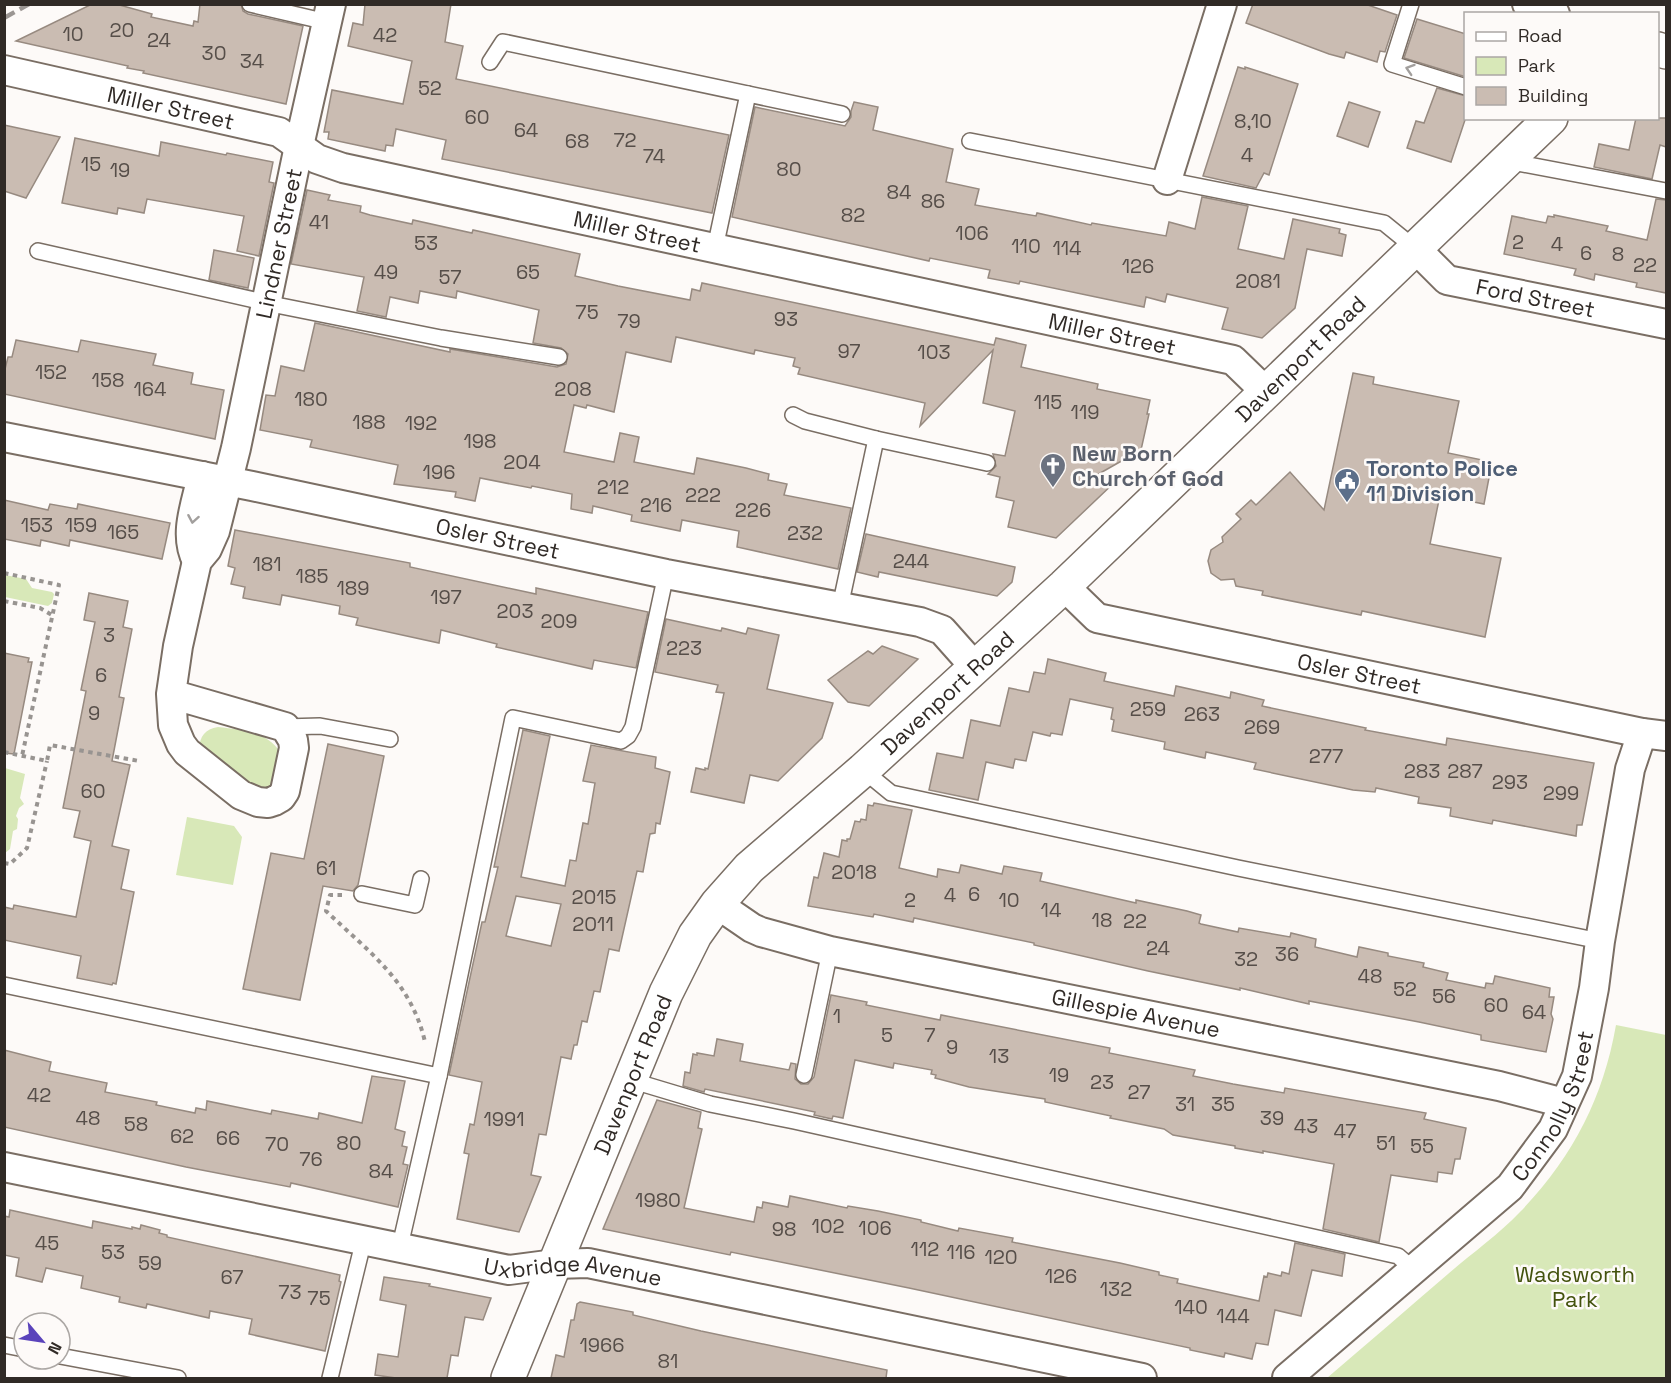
<svg xmlns="http://www.w3.org/2000/svg" width="1671" height="1383" viewBox="0 0 1671 1383" font-family="'Space Grotesk',sans-serif">
<rect width="100%" height="100%" fill="#fdfaf8"/>
<g fill="#d8e8b8">
<polygon points="5,575 26,579 32,588 52,592 54,594 52,603 48,606 5,597"/>
<path d="M218 727C243 730 265 730 281 753L273 789 255 792 199 749C200 736 205 729 218 727Z"/>
<polygon points="5,768 25,774 20,798 24,804 19,808 16,816 18,819 17,829 13,831 10,849 5,853"/>
<polygon points="187,817 234,826 242,837 233,885 176,875"/>
<path d="M1616 1025 1666 1035V1378H1327C1367 1344 1407 1309 1448 1274 1471 1254 1498 1235 1520 1212 1572 1158 1603 1099 1616 1025Z"/>
</g>
<g fill="#cabcb2" stroke="#978a80" stroke-width="1.5" fill-rule="evenodd">
<polygon points="92,4 116,4 152,14 151,17 193,26 194,21 198,22 200,4 241,4 243,11 248,14 303,26 286,104 143,73 144,71 127,68 128,66 16,41"/>
<polygon points="365,4 451,4 445,42 463,46 456,79 729,135 712,213 442,159 446,140 396,129 393,146 386,145 385,151 328,139 329,132 324,132 332,90 403,104 412,61 348,46 353,23 363,25"/>
<polygon points="1253,4 1365,4 1397,15 1385,52 1380,51 1377,62 1346,52 1344,58 1329,54 1246,23"/>
<polygon points="1417,19 1466,34 1466,77 1404,58"/>
<polygon points="1238,67 1245,69 1245,67 1298,84 1269,175 1264,173 1256,188 1203,176"/>
<polygon points="1437,88 1466,96 1466,117 1451,162 1407,148 1416,121 1424,123"/>
<polygon points="854,102 878,107 873,130 953,149 946,182 979,189 975,205 1036,216 1037,213 1091,225 1092,223 1166,236 1169,222 1195,229 1202,197 1248,206 1238,249 1284,259 1293,219 1340,229 1339,233 1346,235 1342,256 1307,249 1295,308 1262,338 1222,329 1228,308 1167,294 1165,302 1146,297 1144,307 1020,281 1019,284 988,278 990,270 930,258 929,261 732,217 755,107 845,126 851,117 851,111"/>
<polygon points="1349,102 1380,112 1368,147 1337,136"/>
<polygon points="1636,118 1666,118 1666,147 1660,145 1652,179 1594,167 1599,144 1629,150"/>
<polygon points="4,125 60,137 26,198 4,191"/>
<polygon points="75,138 159,156 161,142 226,155 227,153 273,162 269,182 274,183 259,256 237,251 244,216 147,199 144,213 118,208 117,214 62,203"/>
<polygon points="307,190 330,195 328,200 361,206 360,212 370,215 412,224 413,220 472,233 473,230 580,254 575,276 618,286 690,300 692,289 700,291 702,283 994,345 996,338 1026,345 1021,367 1098,384 1097,389 1150,400 1147,414 1149,414 1141,450 1095,476 1117,480 1056,538 1008,527 1014,501 996,497 1000,477 988,474 996,466 993,454 1005,456 1015,411 983,403 993,350 920,426 925,403 798,374 800,368 793,366 795,358 755,350 754,354 676,337 671,362 626,352 614,412 587,405 586,408 574,405 564,452 614,462 620,433 639,437 634,462 694,474 697,458 746,468 769,474 768,480 787,484 784,495 851,508 838,569 737,547 739,531 682,520 680,531 631,521 632,515 593,506 592,513 571,509 572,494 532,486 531,488 480,478 475,501 455,497 456,492 394,484 398,465 310,447 312,440 260,430 266,395 275,396 281,366 304,371 315,323 450,352 450,349 557,367 566,364 568,354 561,348 533,343 539,310 457,291 456,298 420,291 418,303 390,297 386,317 357,311 364,277 291,264"/>
<polygon points="1656,199 1666,200 1666,293 1636,287 1637,283 1595,274 1594,280 1574,275 1576,269 1504,254 1512,216 1546,223 1548,216 1554,217 1554,215 1608,226 1606,231 1647,240"/>
<polygon points="214,250 254,258 248,288 209,280"/>
<polygon points="16,340 78,352 81,340 156,354 153,365 193,373 191,384 224,390 215,439 4,394 4,373 8,357 12,357"/>
<polygon points="1353,373 1374,377 1373,384 1459,401 1448,453 1492,462 1484,504 1440,495 1430,544 1501,558 1485,637 1362,611 1361,615 1262,595 1263,591 1236,586 1234,579 1221,580 1211,573 1208,561 1211,550 1223,542 1222,537 1241,519 1236,514 1251,500 1256,505 1290,472 1324,510"/>
<polygon points="4,500 48,510 50,504 77,509 78,504 170,523 162,559 70,540 69,546 41,540 40,546 4,539"/>
<polygon points="235,530 410,563 410,567 536,594 536,588 648,612 636,668 594,660 592,669 496,647 497,644 441,630 439,643 356,625 358,618 339,614 340,606 282,595 280,605 243,598 245,587 231,584 235,568 228,566"/>
<polygon points="866,534 1015,567 1012,582 997,596 879,572 878,577 857,572"/>
<polygon points="89,593 128,601 123,627 132,629 119,697 124,698 112,761 130,765 112,846 129,850 121,889 134,892 116,984 113,983 112,985 77,978 81,956 4,940 4,907 13,909 14,905 76,917 91,841 74,837 80,811 63,808 86,691 81,690 95,622 84,620"/>
<polygon points="666,619 721,631 722,628 746,634 748,628 779,635 767,689 833,703 822,738 778,781 750,775 744,803 691,792 696,768 705,770 705,768 708,769 724,693 716,692 718,685 655,672"/>
<polygon points="882,646 918,659 869,706 848,702 828,680 868,651 873,654"/>
<polygon points="4,653 29,658 28,662 32,662 14,754 4,753"/>
<polygon points="1048,659 1106,673 1104,681 1174,696 1176,686 1230,698 1231,692 1264,700 1262,706 1366,728 1365,730 1446,745 1447,738 1594,763 1582,825 1577,825 1576,836 1493,820 1492,824 1450,816 1451,808 1418,803 1419,797 1376,788 1375,792 1353,790 1254,769 1256,763 1206,752 1205,758 1164,749 1165,742 1112,731 1114,720 1111,719 1113,708 1070,699 1062,735 1051,733 1050,736 1033,732 1026,761 1015,759 1013,768 986,762 978,800 929,790 937,753 963,758 971,720 1000,726 1009,688 1029,692 1034,672 1045,674"/>
<path d="M523 730 550 736 521 877 565 886 570 860 576 861 583 823 588 824 595 783 583 781 591 745 656 757 655 768 670 772 660 824 656 823 655 833 650 834 643 872 637 871 619 951 609 949 600 992 594 991 587 1022 582 1021 577 1045H574L571 1059 561 1057 546 1135 539 1134 531 1175 541 1177 519 1232 457 1219 469 1154 464 1153 470 1124 474 1125 482 1082 449 1075 482 922H485L498 867H494ZM516 896 561 904 551 946 506 936Z"/>
<polygon points="328,744 384,756 358,885 353,891 323,886 300,1000 243,989 271,853 304,859"/>
<polygon points="874,803 912,810 899,868 937,877 938,869 959,873 961,865 1002,874 1004,866 1042,873 1040,881 1136,903 1136,900 1187,911 1201,915 1199,923 1201,924 1238,932 1239,928 1290,937 1291,933 1316,939 1315,947 1357,957 1359,947 1388,953 1388,956 1424,963 1423,967 1448,973 1446,980 1485,988 1486,983 1493,984 1495,976 1550,988 1549,997 1554,997 1551,1014 1553,1019 1546,1052 1481,1040 1481,1035 1419,1022 1309,1001 1309,1004 1240,988 1240,990 1148,971 1034,945 1034,943 914,918 913,922 874,914 873,917 808,906 814,877 818,878 824,853 839,857 842,840 847,841 847,839 850,839 855,821 860,822 861,819 866,820 868,805 873,806"/>
<polygon points="831,995 867,1002 866,1005 940,1020 941,1015 1110,1048 1109,1053 1195,1070 1193,1076 1233,1084 1284,1093 1285,1088 1426,1113 1424,1119 1466,1128 1460,1159 1455,1159 1452,1174 1438,1172 1437,1182 1391,1175 1379,1242 1323,1229 1334,1164 1263,1151 1263,1153 1235,1148 1235,1146 1173,1135 1164,1129 1110,1118 1111,1116 1045,1102 1045,1099 969,1087 935,1078 936,1075 931,1074 932,1070 894,1063 893,1068 855,1060 843,1118 833,1116 832,1119 814,1115 815,1112 705,1089 704,1092 683,1086 685,1072 690,1073 693,1054 697,1055 697,1053 714,1056 717,1039 743,1044 740,1061 789,1070 791,1063 796,1064 795,1079 801,1084 808,1084 814,1077"/>
<polygon points="4,1050 51,1062 49,1071 107,1083 105,1092 157,1102 156,1105 195,1113 196,1108 206,1110 207,1101 271,1114 272,1110 318,1119 319,1113 362,1123 372,1076 405,1081 395,1129 405,1132 402,1146 407,1147 403,1164 408,1165 398,1207 291,1183 290,1187 186,1167 4,1127"/>
<polygon points="657,1100 701,1112 698,1128 702,1129 684,1208 754,1222 757,1207 762,1208 763,1202 788,1207 790,1196 847,1208 848,1206 878,1211 921,1220 921,1222 958,1231 959,1228 1013,1238 1012,1242 1120,1263 1159,1272 1159,1275 1178,1279 1177,1283 1259,1301 1264,1276 1267,1277 1268,1273 1281,1276 1282,1272 1289,1274 1295,1243 1345,1254 1342,1276 1312,1270 1301,1316 1275,1310 1268,1345 1256,1343 1252,1359 1225,1353 1224,1357 1190,1350 1190,1348 909,1288 731,1252 730,1255 603,1229"/>
<polygon points="10,1210 92,1228 93,1221 132,1229 132,1227 140,1229 141,1225 160,1230 159,1233 167,1235 167,1237 340,1275 339,1281 341,1282 325,1351 249,1334 252,1319 210,1311 209,1318 147,1304 146,1308 119,1302 120,1297 81,1288 83,1276 46,1268 42,1282 16,1276 19,1258 4,1255 4,1216 9,1217"/>
<polygon points="384,1277 430,1284 429,1286 491,1298 483,1320 465,1317 458,1356 451,1355 447,1378 396,1378 375,1375 378,1354 398,1357 406,1305 380,1300"/>
<polygon points="580,1302 633,1312 633,1315 701,1331 887,1370 886,1378 551,1378 556,1355 564,1357 571,1320 574,1320 577,1304"/>
</g>
<g fill="none" stroke-linecap="round" stroke-linejoin="round">
<defs>
<g id="service">
<polyline points="250,4 327,22"/>
<polyline points="1411,4 1392,64 1466,87"/>
<polyline points="490,62 503,42 842,114"/>
<polyline points="970,141 1384,223 1416,249"/>
<polyline points="1507,161 1666,191"/>
<polyline points="715,248 748,94"/>
<polyline points="38,251 281,306 441,338 559,357"/>
<polyline points="793,415 805,421 876,439 840,607"/>
<polyline points="876,439 987,463"/>
<polyline points="285,727 320,726 390,739"/>
<polyline points="863,770 891,793 1238,868 1600,941"/>
<polyline points="362,894 415,905 421,879"/>
<polyline points="4,985 439,1076"/>
<polyline points="804,1075 830,951"/>
<polyline points="630,1080 710,1104 794,1121 1398,1256 1414,1270"/>
<polyline points="400,1246 439,1076 513,718 621,741 628,736 633,727 666,574"/>
<polyline points="4,1345 24,1349"/>
<polyline points="60,1356 178,1378"/>
<polyline points="330,1378 364,1239"/>
</g>
<g id="minor">
<polyline points="1527,4 1555,14"/>
<path id="s1" d="M4 70 279 132 317 159 343 168 1233 360 1266 392"/>
<polyline points="1167,180 1222,4"/>
<path id="s2" d="M1416 249 1447 280 1666 324"/>
<path id="s3" d="M4 437 252 486 666 574 920 622 942 630 974 666"/>
<path d="M197 561C183 535 196 504 202 476"/>
<path id="s4" d="M1064 586 1097 618 1642 733 1666 736"/>
<path id="s5" d="M171 694 285 727 293 740 294 748 285 791 281 797 274 801 268 803 258 802 241 795 187 752 181 744 173 725 171 694 178 646 197 561 207 549 215 531 236 448 299 146 331 4"/>
<path id="s6" d="M717 904 752 928 761 932 830 951 1499 1086 1564 1103"/>
<path id="s7" d="M4 1167 509 1270 555 1264 588 1263 1142 1378"/>
<path id="s8" d="M1287 1378 1510 1187 1553 1129 1577 1076 1594 988 1600 941 1630 769 1642 733"/>
</g>
<g id="tertiary">
<polyline points="1658,49 1666,52"/>
<path id="s9" d="M508 1378 666 993 695 935 717 904 749 868 863 770 1064 586 1551 118"/>
</g>
</defs>
<use href="#service" stroke="#7a6e64" stroke-width="18"/>
<use href="#minor" stroke="#7a6e64" stroke-width="32"/>
<use href="#tertiary" stroke="#7a6e64" stroke-width="36"/>
<g stroke="#989491" stroke-width="4" stroke-dasharray="4.5 4.5" stroke-linecap="butt">
<polyline points="4,573 59,585 22,756"/>
<polyline points="4,601 40,608 52,615"/>
<polyline points="4,752 47,761 50,745 139,761"/>
<polyline points="4,863 10,864 27,848 47,761"/>
<path d="M342 895H330L326 911C369 952 411 981 425 1042"/>
</g>
<use href="#service" stroke="#fff" stroke-width="15"/>
<use href="#minor" stroke="#fff" stroke-width="28"/>
<use href="#tertiary" stroke="#fff" stroke-width="33"/>
<polyline stroke="#9b9693" stroke-width="4.5" stroke-dasharray="12 6" stroke-linecap="butt" points="4,18 29,4"/>
</g>
<defs><path id="oneway-chevron" d="M-2-3.5L2.5 0L-2 3.5" fill="none" stroke-width="1.6" stroke-linecap="round" stroke-linejoin="round" transform="scale(1.5)"/></defs>
<g stroke="#a29f9d">
<use href="#oneway-chevron" transform="translate(1410 69) rotate(-162)"/>
<use href="#oneway-chevron" transform="translate(193 519) rotate(100)"/>
</g>
<defs>
<symbol id="church-pin" viewBox="-11 -11 22 30"><path d="M0 17L-7.5 6A9.5 9.5 0 1 1 7.5 6Z" fill="#6b7280" stroke="#fdfaf8"/><path d="M-1.2-6h2.4v3.5h3.3v2.4h-3.3V6h-2.4V-.1h-3.3v-2.4h3.3Z" fill="#fff"/></symbol>
<symbol id="civic-pin" viewBox="-11 -11 22 30"><path d="M0 17L-7.5 6A9.5 9.5 0 1 1 7.5 6Z" fill="#5c6f8a" stroke="#fdfaf8"/><path d="M-.6-6.5H3V-4.5H.6V-3L4-1V1h2V6H-6V1h2V-1L-.6-3ZM-1.2 2.5V6h2.4V2.5Z" fill="#fff"/></symbol>
</defs>
<g fill-rule="evenodd">
<use href="#church-pin" x="1038" y="451" width="30" height="40"/>
<use href="#civic-pin" x="1332" y="466" width="30" height="40"/>
</g>
<g text-anchor="middle" dominant-baseline="central" stroke-width="5" stroke-linejoin="round" paint-order="stroke">
<g font-size="20" fill="#564e49">
<text x="122" y="30">20</text>
<text x="73" y="34">10</text>
<text x="385" y="35">42</text>
<text x="159" y="40">24</text>
<text x="214" y="53">30</text>
<text x="252" y="61">34</text>
<text x="430" y="88">52</text>
<text x="477" y="117">60</text>
<text x="1253" y="121">8,10</text>
<text x="526" y="130">64</text>
<text x="625" y="140">72</text>
<text x="577" y="141">68</text>
<text x="1247" y="155">4</text>
<text x="654" y="156">74</text>
<text x="91" y="164">15</text>
<text x="789" y="169">80</text>
<text x="120" y="170">19</text>
<text x="899" y="192">84</text>
<text x="933" y="201">86</text>
<text x="853" y="215">82</text>
<text x="319" y="222">41</text>
<text x="972" y="233">106</text>
<text x="1518" y="242">2</text>
<text x="426" y="243">53</text>
<text x="1557" y="244">4</text>
<text x="1026" y="246">110</text>
<text x="1067" y="248">114</text>
<text x="1586" y="253">6</text>
<text x="1618" y="254">8</text>
<text x="1645" y="265">22</text>
<text x="1138" y="266">126</text>
<text x="386" y="272">49</text>
<text x="528" y="272">65</text>
<text x="450" y="277">57</text>
<text x="1258" y="281">2081</text>
<text x="587" y="312">75</text>
<text x="786" y="319">93</text>
<text x="629" y="321">79</text>
<text x="849" y="351">97</text>
<text x="934" y="352">103</text>
<text x="51" y="372">152</text>
<text x="108" y="380">158</text>
<text x="150" y="389">164</text>
<text x="573" y="389">208</text>
<text x="311" y="399">180</text>
<text x="1048" y="402">115</text>
<text x="1085" y="412">119</text>
<text x="369" y="422">188</text>
<text x="421" y="423">192</text>
<text x="480" y="441">198</text>
<text x="522" y="462">204</text>
<text x="439" y="472">196</text>
<text x="613" y="487">212</text>
<text x="703" y="495">222</text>
<text x="656" y="505">216</text>
<text x="753" y="510">226</text>
<text x="37" y="525">153</text>
<text x="81" y="525">159</text>
<text x="123" y="532">165</text>
<text x="805" y="533">232</text>
<text x="911" y="561">244</text>
<text x="267" y="564">181</text>
<text x="312" y="576">185</text>
<text x="353" y="588">189</text>
<text x="446" y="597">197</text>
<text x="515" y="611">203</text>
<text x="559" y="621">209</text>
<text x="109" y="635">3</text>
<text x="684" y="648">223</text>
<text x="101" y="675">6</text>
<text x="1148" y="709">259</text>
<text x="94" y="713">9</text>
<text x="1202" y="714">263</text>
<text x="1262" y="727">269</text>
<text x="1326" y="756">277</text>
<text x="1422" y="771">283</text>
<text x="1465" y="771">287</text>
<text x="1510" y="782">293</text>
<text x="93" y="791">60</text>
<text x="1561" y="793">299</text>
<text x="326" y="868">61</text>
<text x="854" y="872">2018</text>
<text x="974" y="894">6</text>
<text x="950" y="895">4</text>
<text x="594" y="897">2015</text>
<text x="910" y="900">2</text>
<text x="1009" y="900">10</text>
<text x="1051" y="910">14</text>
<text x="1102" y="920">18</text>
<text x="1135" y="921">22</text>
<text x="593" y="924">2011</text>
<text x="1158" y="948">24</text>
<text x="1287" y="954">36</text>
<text x="1246" y="959">32</text>
<text x="1370" y="976">48</text>
<text x="1405" y="989">52</text>
<text x="1444" y="996">56</text>
<text x="1496" y="1005">60</text>
<text x="1534" y="1012">64</text>
<text x="837" y="1016">1</text>
<text x="887" y="1035">5</text>
<text x="930" y="1035">7</text>
<text x="952" y="1047">9</text>
<text x="999" y="1056">13</text>
<text x="1059" y="1075">19</text>
<text x="1102" y="1082">23</text>
<text x="1139" y="1092">27</text>
<text x="39" y="1095">42</text>
<text x="1185" y="1104">31</text>
<text x="1223" y="1104">35</text>
<text x="88" y="1118">48</text>
<text x="1272" y="1118">39</text>
<text x="504" y="1119">1991</text>
<text x="136" y="1124">58</text>
<text x="1306" y="1126">43</text>
<text x="1345" y="1131">47</text>
<text x="182" y="1136">62</text>
<text x="228" y="1138">66</text>
<text x="349" y="1143">80</text>
<text x="1386" y="1143">51</text>
<text x="277" y="1144">70</text>
<text x="1422" y="1146">55</text>
<text x="311" y="1159">76</text>
<text x="381" y="1171">84</text>
<text x="658" y="1200">1980</text>
<text x="828" y="1226">102</text>
<text x="875" y="1228">106</text>
<text x="784" y="1229">98</text>
<text x="47" y="1243">45</text>
<text x="925" y="1249">112</text>
<text x="113" y="1252">53</text>
<text x="961" y="1252">116</text>
<text x="1001" y="1257">120</text>
<text x="150" y="1263">59</text>
<text x="1061" y="1276">126</text>
<text x="232" y="1277">67</text>
<text x="1116" y="1289">132</text>
<text x="290" y="1292">73</text>
<text x="319" y="1298">75</text>
<text x="1191" y="1307">140</text>
<text x="1233" y="1316">144</text>
<text x="602" y="1345">1966</text>
<text x="668" y="1361">81</text>
</g>
<g font-size="22" fill="#302a26" stroke="#fdfaf8">
<text stroke="none"><textPath href="#s1" startOffset="171">Miller Street</textPath></text>
<text stroke="none"><textPath href="#s1" startOffset="657">Miller Street</textPath></text>
<text stroke="none"><textPath href="#s5" startOffset="832">Lindner Street</textPath></text>
<text stroke="none"><textPath href="#s2" startOffset="134">Ford Street</textPath></text>
<text stroke="none"><textPath href="#s1" startOffset="1143">Miller Street</textPath></text>
<text stroke="none"><textPath href="#s9" startOffset="1318">Davenport Road</textPath></text>
<text stroke="none"><textPath href="#s3" startOffset="504">Osler Street</textPath></text>
<text stroke="none"><textPath href="#s4" startOffset="314">Osler Street</textPath></text>
<text stroke="none"><textPath href="#s9" startOffset="832">Davenport Road</textPath></text>
<text stroke="none"><textPath href="#s6" startOffset="436">Gillespie Avenue</textPath></text>
<text stroke="none"><textPath href="#s9" startOffset="328">Davenport Road</textPath></text>
<text stroke="none"><textPath href="#s8" startOffset="387">Connolly Street</textPath></text>
<text stroke="none"><textPath href="#s7" startOffset="580">Uxbridge Avenue</textPath></text>
</g>
<g font-size="22" font-weight="bold" fill="#5b616d" stroke="#fdfaf8" text-anchor="start">
<text x="1072" y="453">New Born<tspan x="1072" dy="25">Church of God</tspan></text>
</g>
<g font-size="22" font-weight="bold" fill="#4e5e75" stroke="#fdfaf8" text-anchor="start">
<text x="1366" y="468">Toronto Police<tspan x="1366" dy="25">11 Division</tspan></text>
</g>
<g font-size="22" fill="#43520d" stroke="#fdfaf8">
<text x="1575" y="1274">Wadsworth<tspan x="1575" dy="25">Park</tspan></text>
</g>
</g>
<rect width="1671" height="1383" fill="none" stroke="#302a26" stroke-width="12"/>
<rect x="1464" y="12" width="195" height="108" fill="#fdfaf8" stroke="#aba7a4" stroke-width="1.5"/>
<rect x="1476" y="32" width="30" height="9" fill="#ffffff" stroke="#aba7a4" stroke-width="1.5"/>
<text x="1518" y="42" font-size="18" fill="#302a26">Road</text>
<rect x="1476" y="57" width="30" height="18" fill="#d8e8b8" stroke="#aba7a4" stroke-width="1.5"/>
<text x="1518" y="72" font-size="18" fill="#302a26">Park</text>
<rect x="1476" y="87" width="30" height="18" fill="#cabcb2" stroke="#aba7a4" stroke-width="1.5"/>
<text x="1518" y="102" font-size="18" fill="#302a26">Building</text>
<g transform="translate(42 1341) rotate(119)"><circle r="28" fill="#fdfaf8" stroke="#aba7a4" stroke-width="1.5"/>
<path d="M0-4.5L10 22L0 15L-10 22Z" fill="#5a43bb"/>
<text y="-9" font-size="16" font-weight="bold" text-anchor="middle" fill="#302a26">N</text>
</g>
</svg>
